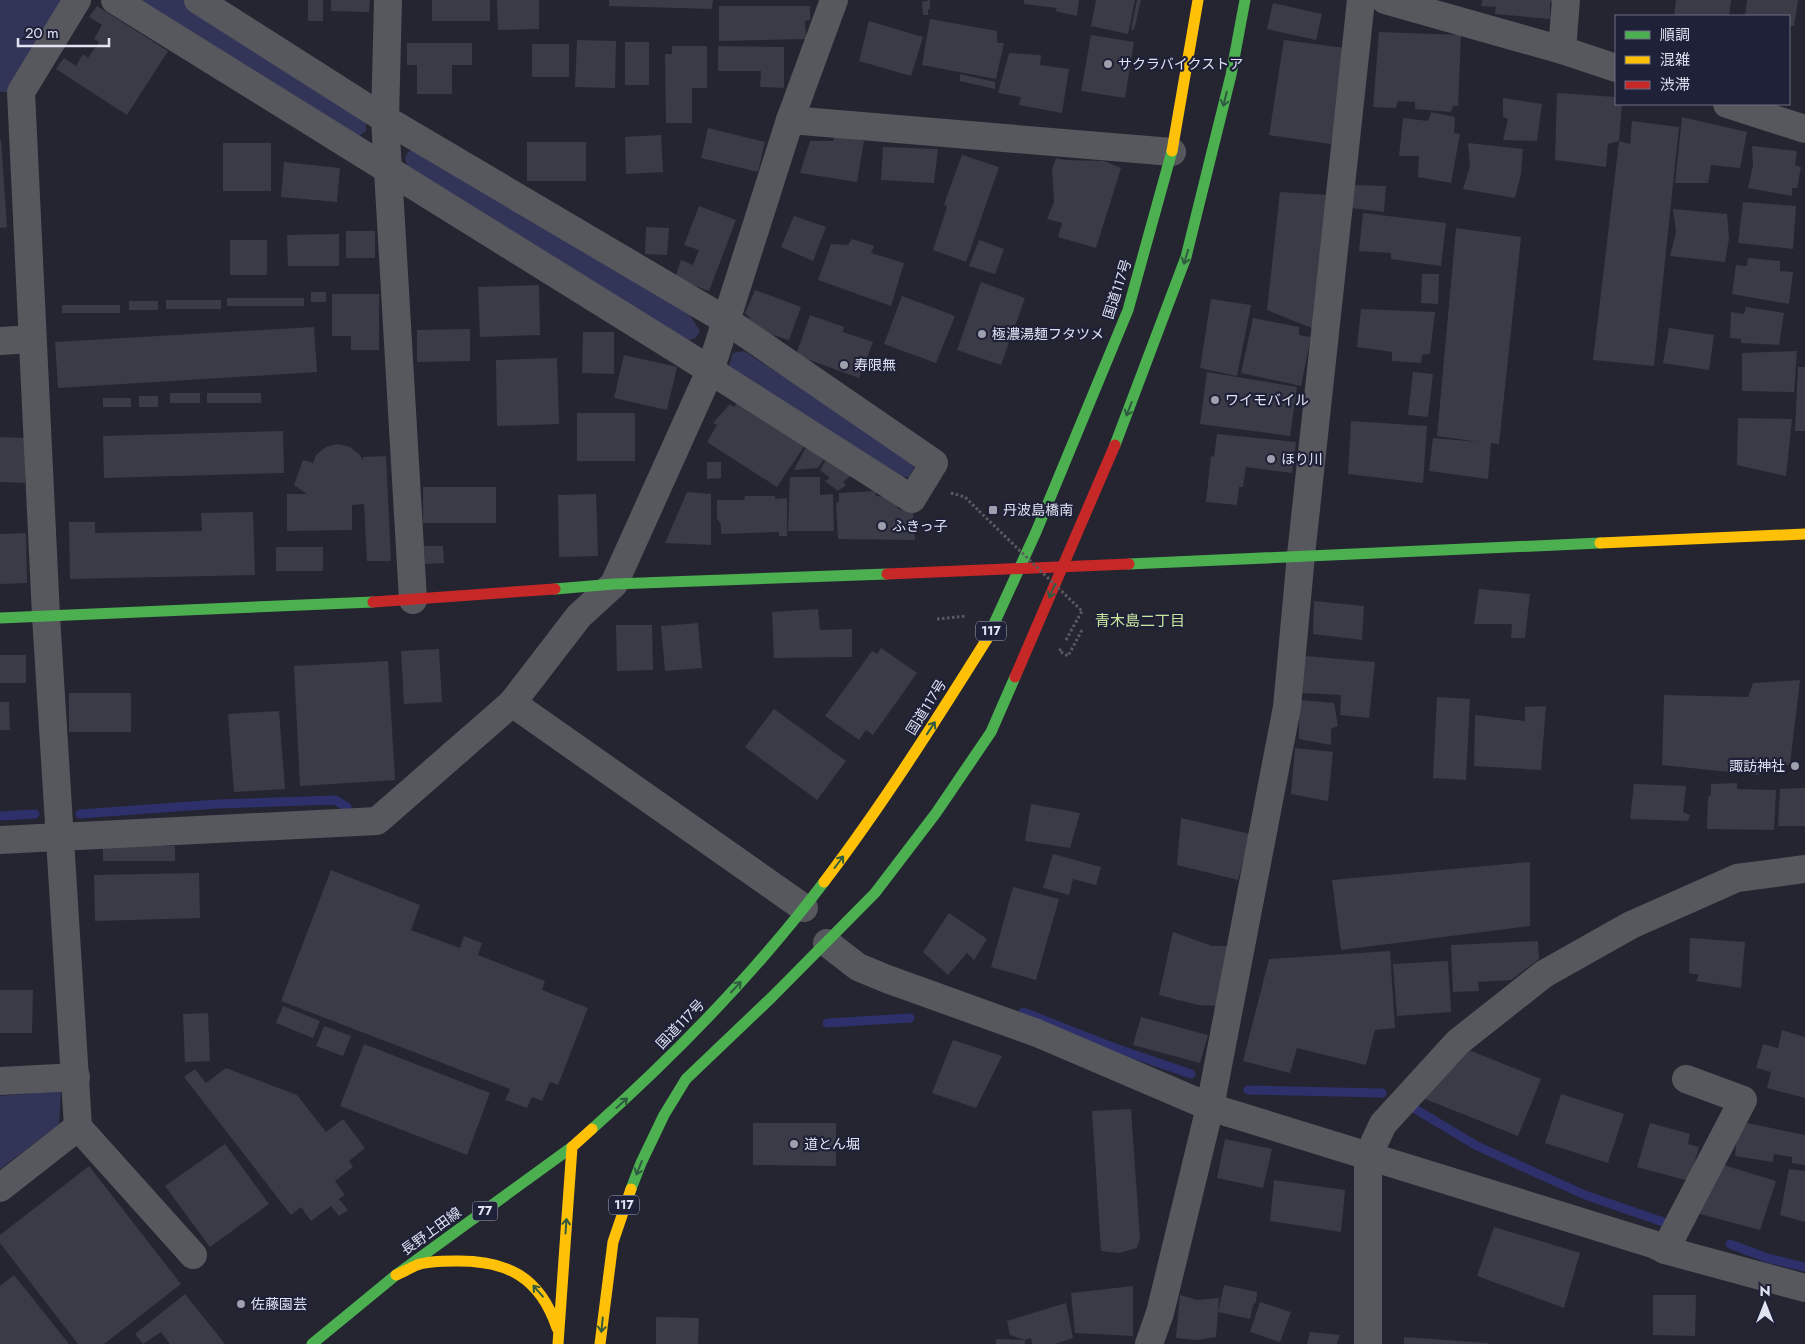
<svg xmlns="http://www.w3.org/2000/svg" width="1805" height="1344" viewBox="0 0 1805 1344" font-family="Jost,'Noto Sans JP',sans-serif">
<rect width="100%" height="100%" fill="#242531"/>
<g fill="#323558">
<polygon points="0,0 61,0 11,92 0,92"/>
<polygon points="129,0 183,0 366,115 366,131 359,136"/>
<polygon points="420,147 688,312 700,331 696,338 684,341 408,169 405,158 408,152"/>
<polygon points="744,351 913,460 914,467 909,477 897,476 740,381 729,365 733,353"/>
<polygon points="61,1091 59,1124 0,1169 0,1096"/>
</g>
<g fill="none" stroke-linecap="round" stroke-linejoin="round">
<g stroke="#2d306a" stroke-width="9">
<polyline points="80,814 217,804 335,800 347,807"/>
<polyline points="0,816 35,814"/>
<polyline points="1023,1012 1115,1048 1191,1074"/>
<polyline points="827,1023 910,1018"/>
<polyline points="1248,1090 1382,1093"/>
<polyline points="1412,1107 1477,1146 1585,1195 1663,1222"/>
<polyline points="1730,1244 1767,1258 1805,1267"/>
</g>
</g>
<g fill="#3a3b46">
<rect x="308" y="0" width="15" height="21"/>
<polygon points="331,0 370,0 369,12 331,11"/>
<rect x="432" y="0" width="58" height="21"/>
<polygon points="497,0 539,0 539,29 498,30"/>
<polygon points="609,0 713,0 712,9 609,6"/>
<polygon points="930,0 930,9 928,9 928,15 923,15 922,2"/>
<polygon points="1024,0 1079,0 1077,16 1055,11 1057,8 1024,4"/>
<polygon points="1096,0 1135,0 1128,34 1091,26"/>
<polygon points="1137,0 1141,0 1134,30 1131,30"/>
<polygon points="1482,0 1553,0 1552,3 1550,3 1550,19 1495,14 1496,7 1481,6"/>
<polygon points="1676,0 1731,0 1729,16 1674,16"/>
<polygon points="1747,0 1798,0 1794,26 1789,26 1789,16 1745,16"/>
<polygon points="1273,3 1322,14 1316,40 1267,29"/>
<polygon points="97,6 168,51 127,115 56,69 64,58 76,66 83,54 88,58 99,42 94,39 102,25 89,17"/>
<polygon points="719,6 810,6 810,20 805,21 806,39 719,41"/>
<polygon points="930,19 997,31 997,43 1004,43 996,79 922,65"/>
<polygon points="869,21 923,37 911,76 859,61"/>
<polygon points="1379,32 1461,35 1458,106 1453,106 1451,112 1415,109 1415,102 1398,101 1396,108 1373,107"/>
<polygon points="1091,35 1134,42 1125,98 1081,91"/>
<polygon points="577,40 616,41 615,88 575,87"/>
<polygon points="1284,40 1345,48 1331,144 1269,135"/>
<rect x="625" y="42" width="24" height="43"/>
<polygon points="407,43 472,43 472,65 452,65 452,94 417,94 417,65 407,65"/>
<rect x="532" y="44" width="37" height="33"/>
<polygon points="672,46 707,46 707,88 692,88 692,123 666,123 665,54 672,54"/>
<polygon points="718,46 784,47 784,88 760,87 761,71 718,71"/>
<polygon points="1009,53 1041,55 1040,65 1069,69 1062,113 1019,105 1021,97 998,93"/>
<polygon points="960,74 995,82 995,89 960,81"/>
<polygon points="1557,93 1616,97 1616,104 1622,104 1619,141 1608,144 1606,167 1555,160"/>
<polygon points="1503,98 1542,104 1537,141 1503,140 1508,119 1503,117"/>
<polygon points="1431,112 1455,117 1454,133 1460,134 1451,183 1418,177 1419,156 1399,156 1403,118 1428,121"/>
<polygon points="1682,117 1747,132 1740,168 1711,165 1708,183 1675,183"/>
<polygon points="1632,121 1679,127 1654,366 1593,360 1619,141 1630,144"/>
<polygon points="708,128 765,142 758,172 701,158"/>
<polygon points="836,134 864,141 857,182 800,173 810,141 833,141"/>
<polygon points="661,135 663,172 626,174 625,137"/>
<polygon points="0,140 1,140 7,227 0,228"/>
<rect x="527" y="142" width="59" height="39"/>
<rect x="223" y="143" width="48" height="48"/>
<polygon points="1468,143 1523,149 1521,174 1515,198 1463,189 1470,166"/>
<polygon points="1752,146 1797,151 1795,165 1801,167 1797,188 1792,188 1792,196 1748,188 1753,166"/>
<polygon points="883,147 938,149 934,183 881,180"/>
<polygon points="962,155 999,167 966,262 933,250 947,207 944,204"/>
<polygon points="1056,158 1065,160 1104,161 1121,168 1096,248 1058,237 1062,223 1047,219 1054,202 1052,169"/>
<polygon points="284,162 340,168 337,202 281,197"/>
<polygon points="1354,185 1386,186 1384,212 1352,208"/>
<polygon points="1280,192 1329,195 1314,329 1267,310"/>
<polygon points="1743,202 1796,206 1793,249 1738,243"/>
<polygon points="699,206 736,220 709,291 675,278 681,260 693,265 699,250 684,245"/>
<polygon points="1673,209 1727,214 1729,239 1725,262 1670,256 1676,232"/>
<polygon points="1363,213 1446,223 1441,266 1391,259 1391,253 1359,251"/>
<polygon points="794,216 826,227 813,261 781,247"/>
<polygon points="646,227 669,228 667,255 645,254"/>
<polygon points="1456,228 1521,237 1499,444 1491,443 1488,479 1429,471 1433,438 1479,442 1437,436"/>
<rect x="346" y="231" width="29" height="27"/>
<polygon points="339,234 339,266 288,266 287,235"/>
<polygon points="852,239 874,246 871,253 904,263 891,306 818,280 831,244 848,245"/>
<rect x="230" y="240" width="37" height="35"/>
<polygon points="979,240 1004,249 995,274 969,266"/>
<polygon points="1748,258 1780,261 1780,271 1793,272 1789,304 1732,294 1736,265 1747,266"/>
<polygon points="1422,274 1439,274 1438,304 1421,303"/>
<polygon points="981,282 1025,298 1001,365 957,350"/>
<polygon points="539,285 540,335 480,337 478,287"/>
<polygon points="755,290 801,307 789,340 748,327 749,317 745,313"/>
<rect x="311" y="292" width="15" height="10"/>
<polygon points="332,294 379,294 379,350 351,350 351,336 332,336"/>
<polygon points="902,296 955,316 936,363 884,344"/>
<rect x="227" y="298" width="77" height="8"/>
<polygon points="1211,299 1251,305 1237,376 1200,368"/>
<rect x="166" y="300" width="55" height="9"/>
<rect x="129" y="301" width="29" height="9"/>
<rect x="62" y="305" width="58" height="8"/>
<polygon points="1746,307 1784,313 1779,345 1741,343 1741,339 1730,338 1731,312 1744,314"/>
<polygon points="1361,309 1435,312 1430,354 1422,355 1421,363 1392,361 1392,352 1357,347"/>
<polygon points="810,315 844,327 843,332 873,342 859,378 796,355"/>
<polygon points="1253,318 1299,327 1299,335 1311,337 1301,386 1241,373"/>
<polygon points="314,327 317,372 58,388 55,342"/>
<polygon points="1669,328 1714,335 1709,370 1663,363"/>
<polygon points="470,329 470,361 417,362 417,330"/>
<polygon points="583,332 614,332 614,374 582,373"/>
<polygon points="1797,351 1794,392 1742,391 1742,353"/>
<polygon points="624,355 677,367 667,410 614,398"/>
<polygon points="557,358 559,424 497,426 496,360"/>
<polygon points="1798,367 1805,367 1805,431 1795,431"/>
<polygon points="1207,372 1297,387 1290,436 1200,424"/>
<polygon points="1413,372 1433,374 1428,417 1408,415"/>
<rect x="170" y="393" width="30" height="10"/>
<rect x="207" y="393" width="54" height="10"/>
<rect x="139" y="396" width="19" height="11"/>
<rect x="103" y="398" width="28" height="9"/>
<polygon points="740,399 807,442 777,487 707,442 717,425 713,423 730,404 734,407"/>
<rect x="577" y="413" width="58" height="48"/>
<polygon points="1738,418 1792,419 1786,476 1737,465"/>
<polygon points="1351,421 1427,426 1423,483 1348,474"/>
<polygon points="283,431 284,473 104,478 103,436"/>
<polygon points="1217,434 1296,442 1292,473 1246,467 1243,487 1239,487 1237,505 1206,502 1211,456 1214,457"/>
<polygon points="0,437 25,438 25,483 0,482"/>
<polygon points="808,443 826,456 818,468 794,470"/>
<polygon points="338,444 350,447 360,455 363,461 363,457 386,456 391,561 367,561 364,504 352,505 352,530 287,531 287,494 307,494 294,485 303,460 313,463 316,455 326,447"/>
<polygon points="828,456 853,474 843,482 846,485 838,491 825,481 830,478 820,470"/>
<polygon points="707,462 721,462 721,478 707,479"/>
<polygon points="790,477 820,477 820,495 833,494 834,531 788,531"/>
<rect x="423" y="487" width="73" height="36"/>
<polygon points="875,491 876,496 896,498 898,509 913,511 915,540 838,539 836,503 839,502 839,493"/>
<polygon points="687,492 711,494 711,545 665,543"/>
<polygon points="596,494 598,556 559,557 558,495"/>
<polygon points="745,496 775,496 775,499 787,498 787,536 779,536 779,532 721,534 721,524 717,519 717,500 744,500"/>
<polygon points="253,512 255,575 70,579 69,522 95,522 95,533 202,531 201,513"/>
<polygon points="26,533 27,583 0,584 0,534"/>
<polygon points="424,546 443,546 444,563 425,564"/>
<rect x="276" y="547" width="47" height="24"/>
<polygon points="1479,589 1530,594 1525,638 1511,638 1512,624 1474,624"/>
<polygon points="1314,601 1364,606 1362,640 1313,634"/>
<polygon points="818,609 820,630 852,629 852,657 774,658 772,612"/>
<polygon points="698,623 702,668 665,671 661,626"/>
<polygon points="616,625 652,625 653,670 617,671"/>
<polygon points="881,648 917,673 873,735 866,730 859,740 825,716 872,651 877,654"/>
<polygon points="439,649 442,702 404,704 401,651"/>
<rect x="0" y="655" width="26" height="28"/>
<polygon points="1305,656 1375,662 1369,718 1340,715 1341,695 1301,693"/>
<polygon points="388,661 395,780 300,786 294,666"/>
<polygon points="1800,680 1790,764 1758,775 1662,765 1664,695 1748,697 1753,683"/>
<rect x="69" y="693" width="62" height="39"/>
<polygon points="1437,697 1470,699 1466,780 1433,778"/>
<polygon points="1299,700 1334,703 1338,726 1331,729 1331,745 1299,739"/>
<polygon points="0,702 9,702 10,730 0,730"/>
<polygon points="1546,706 1541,770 1474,766 1475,715 1525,721 1525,707"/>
<polygon points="774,709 846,761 817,800 745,747"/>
<polygon points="279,711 285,789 234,792 228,714"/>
<polygon points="1295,748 1333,752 1328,801 1291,794"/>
<polygon points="1737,783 1737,789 1776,790 1774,830 1707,829 1708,797 1711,795 1711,784"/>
<polygon points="1634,784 1686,786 1683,812 1690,815 1688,821 1630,819"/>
<polygon points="1805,788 1805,826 1778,826 1780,789"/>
<polygon points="1031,804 1080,813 1070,848 1025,841"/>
<polygon points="1181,818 1250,834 1238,880 1177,865"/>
<rect x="103" y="846" width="72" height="15"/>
<polygon points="1053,854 1101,867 1096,885 1073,879 1069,895 1043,888"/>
<polygon points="1530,862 1530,926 1341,950 1332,880"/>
<polygon points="331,870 420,905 411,930 460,948 464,936 482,943 478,955 545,981 542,990 588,1008 558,1085 550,1082 542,1101 532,1097 527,1108 505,1100 510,1089 281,1001"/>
<polygon points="199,873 200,918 95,921 94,875"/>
<polygon points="1013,887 1059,899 1036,980 991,967"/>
<polygon points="949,913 987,939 974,960 967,953 948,975 923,952"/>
<polygon points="1173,932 1212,946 1234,946 1221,1006 1198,1005 1159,995"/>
<polygon points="1690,938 1745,942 1741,988 1696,981 1699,975 1689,973"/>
<polygon points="1538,941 1539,959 1511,980 1478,982 1479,991 1453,992 1451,945"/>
<polygon points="1390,951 1395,1028 1375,1030 1366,1065 1297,1048 1290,1073 1243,1061 1269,959"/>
<polygon points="1448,961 1451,1012 1397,1016 1393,964"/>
<polygon points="0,990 33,990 32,1033 0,1033"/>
<polygon points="283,1006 320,1021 313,1038 276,1023"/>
<polygon points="208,1013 210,1061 185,1062 183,1014"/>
<polygon points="1141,1017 1208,1035 1200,1063 1133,1045"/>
<polygon points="324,1026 351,1036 343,1056 316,1046"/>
<polygon points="1782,1030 1805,1037 1805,1098 1767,1088 1771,1072 1756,1068 1763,1044 1778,1048"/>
<polygon points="953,1040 1002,1056 976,1108 932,1093"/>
<polygon points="364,1044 490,1093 467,1155 340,1106"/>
<polygon points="1464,1048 1541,1079 1518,1136 1425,1099"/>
<polygon points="226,1068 297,1095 326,1132 343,1119 365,1148 349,1161 353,1167 335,1181 345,1195 339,1199 348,1210 339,1216 331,1206 311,1221 301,1207 291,1215 184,1077 195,1069 206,1083"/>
<polygon points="1561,1094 1624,1114 1608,1163 1545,1143"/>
<polygon points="1131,1109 1140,1239 1137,1248 1119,1253 1101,1251 1092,1111"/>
<polygon points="1742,1122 1805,1135 1805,1165 1792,1163 1792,1157 1774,1154 1773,1162 1735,1156 1737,1136"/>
<polygon points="753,1123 836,1123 836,1166 753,1165"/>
<polygon points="1650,1123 1690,1134 1688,1144 1699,1147 1689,1181 1637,1167"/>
<polygon points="1225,1139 1272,1149 1263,1188 1217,1178"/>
<polygon points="225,1144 269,1204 210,1247 165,1186"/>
<polygon points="1717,1163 1776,1181 1760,1230 1696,1213"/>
<polygon points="89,1166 181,1284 104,1344 78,1344 0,1243 0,1235"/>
<polygon points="1789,1169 1805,1171 1805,1222 1780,1215"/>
<polygon points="1274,1180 1345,1190 1341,1232 1270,1221"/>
<polygon points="1494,1227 1580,1253 1564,1308 1477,1276"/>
<polygon points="14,1275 69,1344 0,1344 0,1286"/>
<polygon points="1224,1285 1257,1292 1256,1302 1253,1305 1250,1319 1218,1312"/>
<polygon points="1133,1286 1133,1336 1075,1333 1071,1293"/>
<polygon points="185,1294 225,1344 170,1344 161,1332 143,1344 135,1334"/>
<polygon points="1180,1295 1197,1300 1219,1298 1216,1337 1197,1340 1176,1338"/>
<polygon points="1653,1295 1696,1295 1695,1336 1653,1335"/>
<polygon points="1260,1302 1291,1312 1280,1342 1250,1332"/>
<polygon points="1066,1303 1073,1338 1055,1344 1032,1344 1031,1338 1025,1340 1010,1335 1007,1321"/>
<polygon points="656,1317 699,1318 698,1344 656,1344"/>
<polygon points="1310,1332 1340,1335 1337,1344 1307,1344"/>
<polygon points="1404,1337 1488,1343 1488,1344 1404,1344"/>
<polygon points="996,1339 1025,1340 1025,1344 996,1344"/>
</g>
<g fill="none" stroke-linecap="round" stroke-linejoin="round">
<g stroke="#5a5b61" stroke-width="3" stroke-dasharray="2.5 2.5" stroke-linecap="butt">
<polyline points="951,493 965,497 979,511"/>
<polyline points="937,619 966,616"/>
<polyline points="1066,640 1082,611"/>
<polyline points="1061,649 1059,651 1068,656 1082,630"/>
</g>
<g stroke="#57575e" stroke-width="28">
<polyline points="115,0 683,353 912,499 934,463 727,321 385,119 198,0"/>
<polyline points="388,0 385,119 413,600"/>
<polyline points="1385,0 1562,50 1616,68"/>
<polyline points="1562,50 1566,0"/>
<polyline points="1727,104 1805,129"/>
<polyline points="790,120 1172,152"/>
<polyline points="0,341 32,339"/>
<polyline points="512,703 804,908"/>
<polyline points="0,840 377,821 512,703 579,616 614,584 710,371 790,120 834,0"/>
<polyline points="827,943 858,967 887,979 1037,1033 1210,1107 1653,1244 1665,1250 1805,1288"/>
<polyline points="0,1081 76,1077"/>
<polyline points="78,1127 193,1255"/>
<polyline points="0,1188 78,1127 46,616 21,92 77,0"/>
<polyline points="1665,1250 1743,1100 1686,1079"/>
<polyline points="1149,1344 1160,1313 1210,1107 1287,707 1301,555 1361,0"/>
<polyline points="1368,1344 1368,1156 1383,1124 1458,1042 1544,974 1631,925 1737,878 1805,869"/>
</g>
<g stroke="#4caf50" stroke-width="11">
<polyline points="1115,445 1186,257 1231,75 1245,0"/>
<polyline points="1129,564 1600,543"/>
<polyline points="555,589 614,584 887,574"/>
<polyline points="0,618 373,602"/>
<polyline points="987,639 1036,532 1128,310 1172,151"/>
<path d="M592 1129C676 1054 756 972 824 882"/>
<polyline points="631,1189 641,1163 664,1115 686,1079 772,997 875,893 936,813 991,732 1015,677"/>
<polyline points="312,1344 396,1275 572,1147"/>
</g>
<g stroke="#ffc107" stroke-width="11">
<polyline points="1172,151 1198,0"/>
<polyline points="1600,543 1805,534"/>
<path d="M824 882C883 804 935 722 987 639"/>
<path d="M396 1275C403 1272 410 1268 417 1265 428 1261 443 1261 455 1261 507 1260 540 1277 557 1328"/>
<polyline points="558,1344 572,1147 592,1129"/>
<polyline points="600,1344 613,1242 631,1189"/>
</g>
<g stroke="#c62828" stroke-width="11">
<polyline points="887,574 1129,564"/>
<polyline points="373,602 555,589"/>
<polyline points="1015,677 1115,445"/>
</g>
<polyline stroke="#5a5b61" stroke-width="3" stroke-dasharray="2.5 2.5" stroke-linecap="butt" points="979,511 1082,611"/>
</g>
<defs><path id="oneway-shaft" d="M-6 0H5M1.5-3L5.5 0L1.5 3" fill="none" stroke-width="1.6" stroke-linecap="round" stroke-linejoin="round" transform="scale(1.25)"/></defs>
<g stroke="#305a41">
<use href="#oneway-shaft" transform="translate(1225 99) rotate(104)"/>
<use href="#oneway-shaft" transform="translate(1186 257) rotate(107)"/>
<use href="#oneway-shaft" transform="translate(1129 409) rotate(111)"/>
<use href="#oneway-shaft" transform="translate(1052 591) rotate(114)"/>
<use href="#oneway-shaft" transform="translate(931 728) rotate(-57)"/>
<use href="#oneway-shaft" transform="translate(839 862) rotate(-53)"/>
<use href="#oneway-shaft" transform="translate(736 987) rotate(-47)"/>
<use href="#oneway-shaft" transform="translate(622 1103) rotate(-42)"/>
<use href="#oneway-shaft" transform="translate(639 1168) rotate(112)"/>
<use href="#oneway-shaft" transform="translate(566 1226) rotate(-86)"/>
<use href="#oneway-shaft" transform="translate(538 1291) rotate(-131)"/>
<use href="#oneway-shaft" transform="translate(602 1325) rotate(96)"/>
</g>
<g fill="#9ea0ae" stroke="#1e2137" stroke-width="2">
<circle cx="1108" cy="64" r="5"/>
<circle cx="982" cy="334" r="5"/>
<circle cx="844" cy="365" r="5"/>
<circle cx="1215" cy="400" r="5"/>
<circle cx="1271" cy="459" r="5"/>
<rect x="988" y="505" width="10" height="10" rx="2.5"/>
<circle cx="882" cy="526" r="5"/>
<circle cx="1795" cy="766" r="5"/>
<circle cx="794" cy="1144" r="5"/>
<circle cx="241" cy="1304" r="5"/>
</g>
<g text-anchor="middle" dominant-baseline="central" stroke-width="4.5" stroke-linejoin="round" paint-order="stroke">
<g fill="#1e2137" stroke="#a6a9ba" stroke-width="1">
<rect x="976" y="621.5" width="30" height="19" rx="4"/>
<rect x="609" y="1195.5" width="30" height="19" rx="4"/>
<rect x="472.5" y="1201.5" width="25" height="19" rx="4"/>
</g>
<g font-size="12" font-weight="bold" fill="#e0e3f2">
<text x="991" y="631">117</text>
<text x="624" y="1205">117</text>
<text x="485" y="1211">77</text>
</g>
<g font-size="14" fill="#e0e3f2" stroke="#1e2137" text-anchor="start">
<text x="1118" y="64">サクラバイクストア</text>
<text x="992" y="334">極濃湯麺フタツメ</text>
<text x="854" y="365">寿限無</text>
<text x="1225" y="400">ワイモバイル</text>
<text x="1281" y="459">ほり川</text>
<text x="1003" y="510">丹波島橋南</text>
<text x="892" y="526">ふきっ子</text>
<text x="1785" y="766" text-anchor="end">諏訪神社</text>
<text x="804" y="1144">道とん堀</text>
<text x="251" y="1304">佐藤園芸</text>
</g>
<g font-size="14" fill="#e0e3f2" stroke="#1e2137">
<text transform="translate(1117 289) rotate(-72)">国道117号</text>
<text transform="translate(926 707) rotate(-58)">国道117号</text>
<text transform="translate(680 1024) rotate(-46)">国道117号</text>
<text transform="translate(431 1231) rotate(-36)">長野上田線</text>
</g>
<g font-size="15" fill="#c7e69e" stroke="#1e2137">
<text x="1140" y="621">青木島二丁目</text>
</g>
</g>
<rect x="1615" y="15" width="175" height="90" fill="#1e2137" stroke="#6c6f82"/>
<rect x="1625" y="31" width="25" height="8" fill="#4caf50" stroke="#6c6f82"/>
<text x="1660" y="40" font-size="15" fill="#e0e3f2">順調</text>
<rect x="1625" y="56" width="25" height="8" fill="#ffc107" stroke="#6c6f82"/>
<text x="1660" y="65" font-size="15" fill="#e0e3f2">混雑</text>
<rect x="1625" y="81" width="25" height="8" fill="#c62828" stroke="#6c6f82"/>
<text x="1660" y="90" font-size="15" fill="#e0e3f2">渋滞</text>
<g transform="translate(1765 1304)" stroke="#1e2137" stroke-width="4" paint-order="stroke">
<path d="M0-4L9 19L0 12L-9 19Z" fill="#e0e3f2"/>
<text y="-8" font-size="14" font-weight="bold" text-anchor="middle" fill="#e0e3f2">N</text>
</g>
<path d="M18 38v8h91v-8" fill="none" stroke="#e0e3f2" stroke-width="2.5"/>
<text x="25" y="38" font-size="15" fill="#e0e3f2" stroke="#1e2137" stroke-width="4" paint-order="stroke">20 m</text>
</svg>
